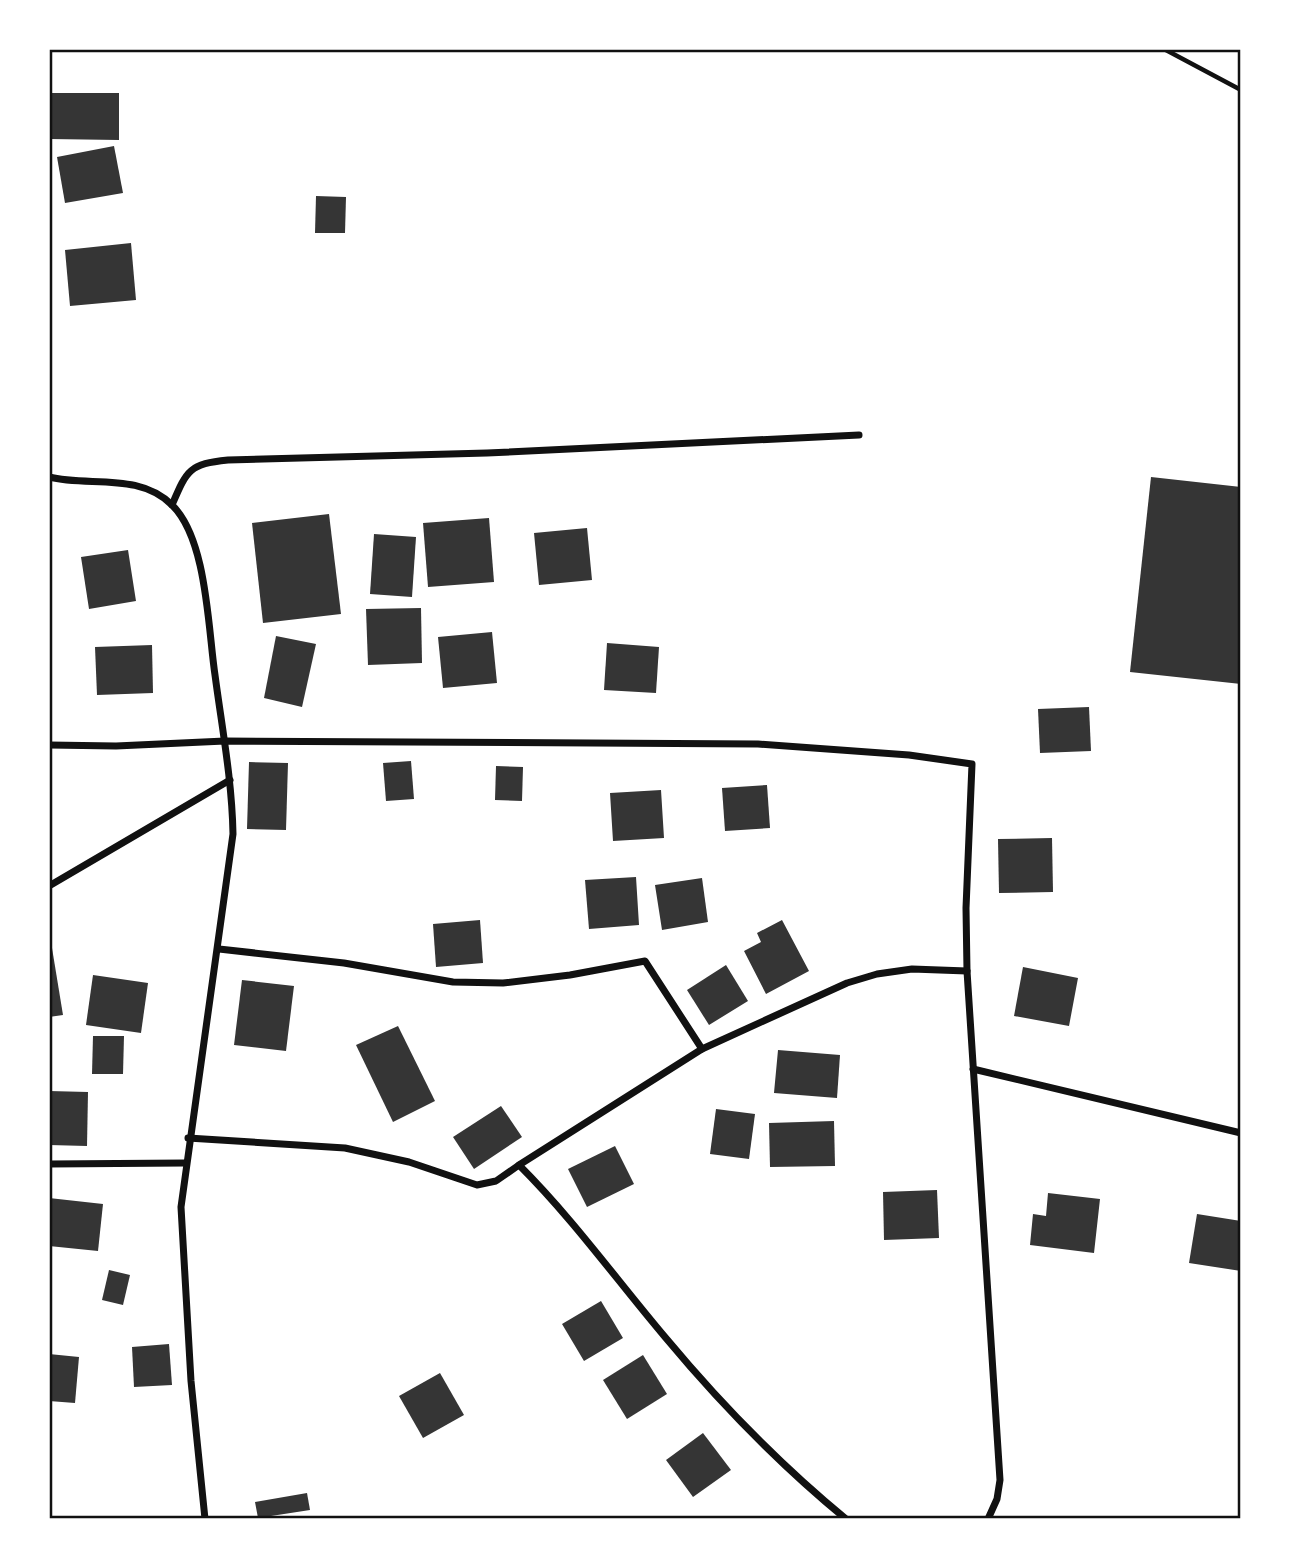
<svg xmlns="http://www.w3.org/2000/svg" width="1290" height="1568" viewBox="0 0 1290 1568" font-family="Manrope,sans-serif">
<rect width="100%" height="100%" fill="#fff"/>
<g fill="#353535">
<polygon points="49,93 119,93 119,140 49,139"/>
<polygon points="114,146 123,193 65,203 57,157"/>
<polygon points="316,196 346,197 345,233 315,233"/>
<polygon points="131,243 136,300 70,306 65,250"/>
<polygon points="1151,477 1241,487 1241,684 1130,672"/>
<polygon points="329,514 341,614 263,623 252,523"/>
<polygon points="489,518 494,582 428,587 423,523"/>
<polygon points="587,528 592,580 539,585 534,533"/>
<polygon points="374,534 416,537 412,597 370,594"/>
<polygon points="128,550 136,601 89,609 81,557"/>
<polygon points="421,608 422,663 368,665 366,609"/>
<polygon points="492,632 497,683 443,688 438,637"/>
<polygon points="276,636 316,644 302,707 264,698"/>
<polygon points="607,643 659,647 656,693 604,690"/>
<polygon points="152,645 153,693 97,695 95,647"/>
<polygon points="1089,707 1091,751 1040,753 1038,709"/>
<polygon points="411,761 414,799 386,801 383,763"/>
<polygon points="249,762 288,763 286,830 247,829"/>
<polygon points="496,766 523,767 522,801 495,800"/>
<polygon points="767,785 770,828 725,831 722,788"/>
<polygon points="661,790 664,838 613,841 610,793"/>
<polygon points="1052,838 1053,892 999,893 998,839"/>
<polygon points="636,877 639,925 589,929 585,880"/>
<polygon points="702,878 708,922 662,930 655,885"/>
<polygon points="480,920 483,963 436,967 433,924"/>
<polygon points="782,920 809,971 766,994 744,951 761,942 757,933"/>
<polygon points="49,948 52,948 63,1015 49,1017"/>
<polygon points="726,965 748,1001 709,1025 687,990"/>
<polygon points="1023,967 1078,978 1069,1026 1014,1016"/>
<polygon points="93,975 148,983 141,1033 86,1025"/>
<polygon points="242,980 294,986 286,1051 234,1045"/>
<polygon points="398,1026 435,1101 393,1122 356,1045"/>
<polygon points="93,1036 124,1036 123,1074 92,1074"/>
<polygon points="778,1050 840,1055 837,1098 774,1093"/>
<polygon points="49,1091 88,1092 87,1146 49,1145"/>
<polygon points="501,1106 522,1137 474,1169 453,1137"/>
<polygon points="716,1109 755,1114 749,1159 710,1154"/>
<polygon points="834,1121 835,1166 770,1167 769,1123"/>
<polygon points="615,1146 634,1184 587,1207 568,1169"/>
<polygon points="937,1190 939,1238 884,1240 883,1192"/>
<polygon points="1048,1193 1100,1199 1094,1253 1030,1245 1033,1214 1046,1216"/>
<polygon points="49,1198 103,1204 98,1251 49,1246"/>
<polygon points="1197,1214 1241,1221 1241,1271 1189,1263"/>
<polygon points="109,1270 130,1275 123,1305 102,1300"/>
<polygon points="601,1301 623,1338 584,1361 562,1324"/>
<polygon points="169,1344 172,1385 134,1387 132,1347"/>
<polygon points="49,1354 79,1357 75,1403 49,1401"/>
<polygon points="643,1355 667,1394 627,1419 603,1380"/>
<polygon points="440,1373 464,1415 423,1438 399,1396"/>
<polygon points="703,1433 731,1470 693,1497 666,1460"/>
<polygon points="307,1493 310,1510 258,1518 255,1502"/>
</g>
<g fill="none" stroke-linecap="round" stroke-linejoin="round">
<polyline stroke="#111" stroke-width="4.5" points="1164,49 1241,90"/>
<g stroke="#111" stroke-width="7">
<path d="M49 477C89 487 139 472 172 505 207 539 208 628 215 675 222 728 232 780 233 834L181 1207 191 1381 205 1519"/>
<path d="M172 505C187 470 189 464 228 460L487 453 859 435"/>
<polyline points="49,745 116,746 225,741 758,744 909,755 972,764 966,908 967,971 1000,1480 997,1499 988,1519"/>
<polyline points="49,886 230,780"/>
<polyline points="219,949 344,963 453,982 503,983 570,975 645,961 702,1049"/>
<polyline points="973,1069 1241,1133"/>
<path d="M188 1138 345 1148 409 1162 477 1185 496 1181 519 1165C573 1219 616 1279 665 1337 720 1403 779 1464 846 1519"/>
<polyline points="49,1164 185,1163"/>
<polyline points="519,1165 702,1049 847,983 877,974 912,969 967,971"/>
</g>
</g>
<rect width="1290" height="1568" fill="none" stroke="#ffffff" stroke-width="102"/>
<rect x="51" y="51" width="1188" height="1466" fill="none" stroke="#111" stroke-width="2.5"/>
</svg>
